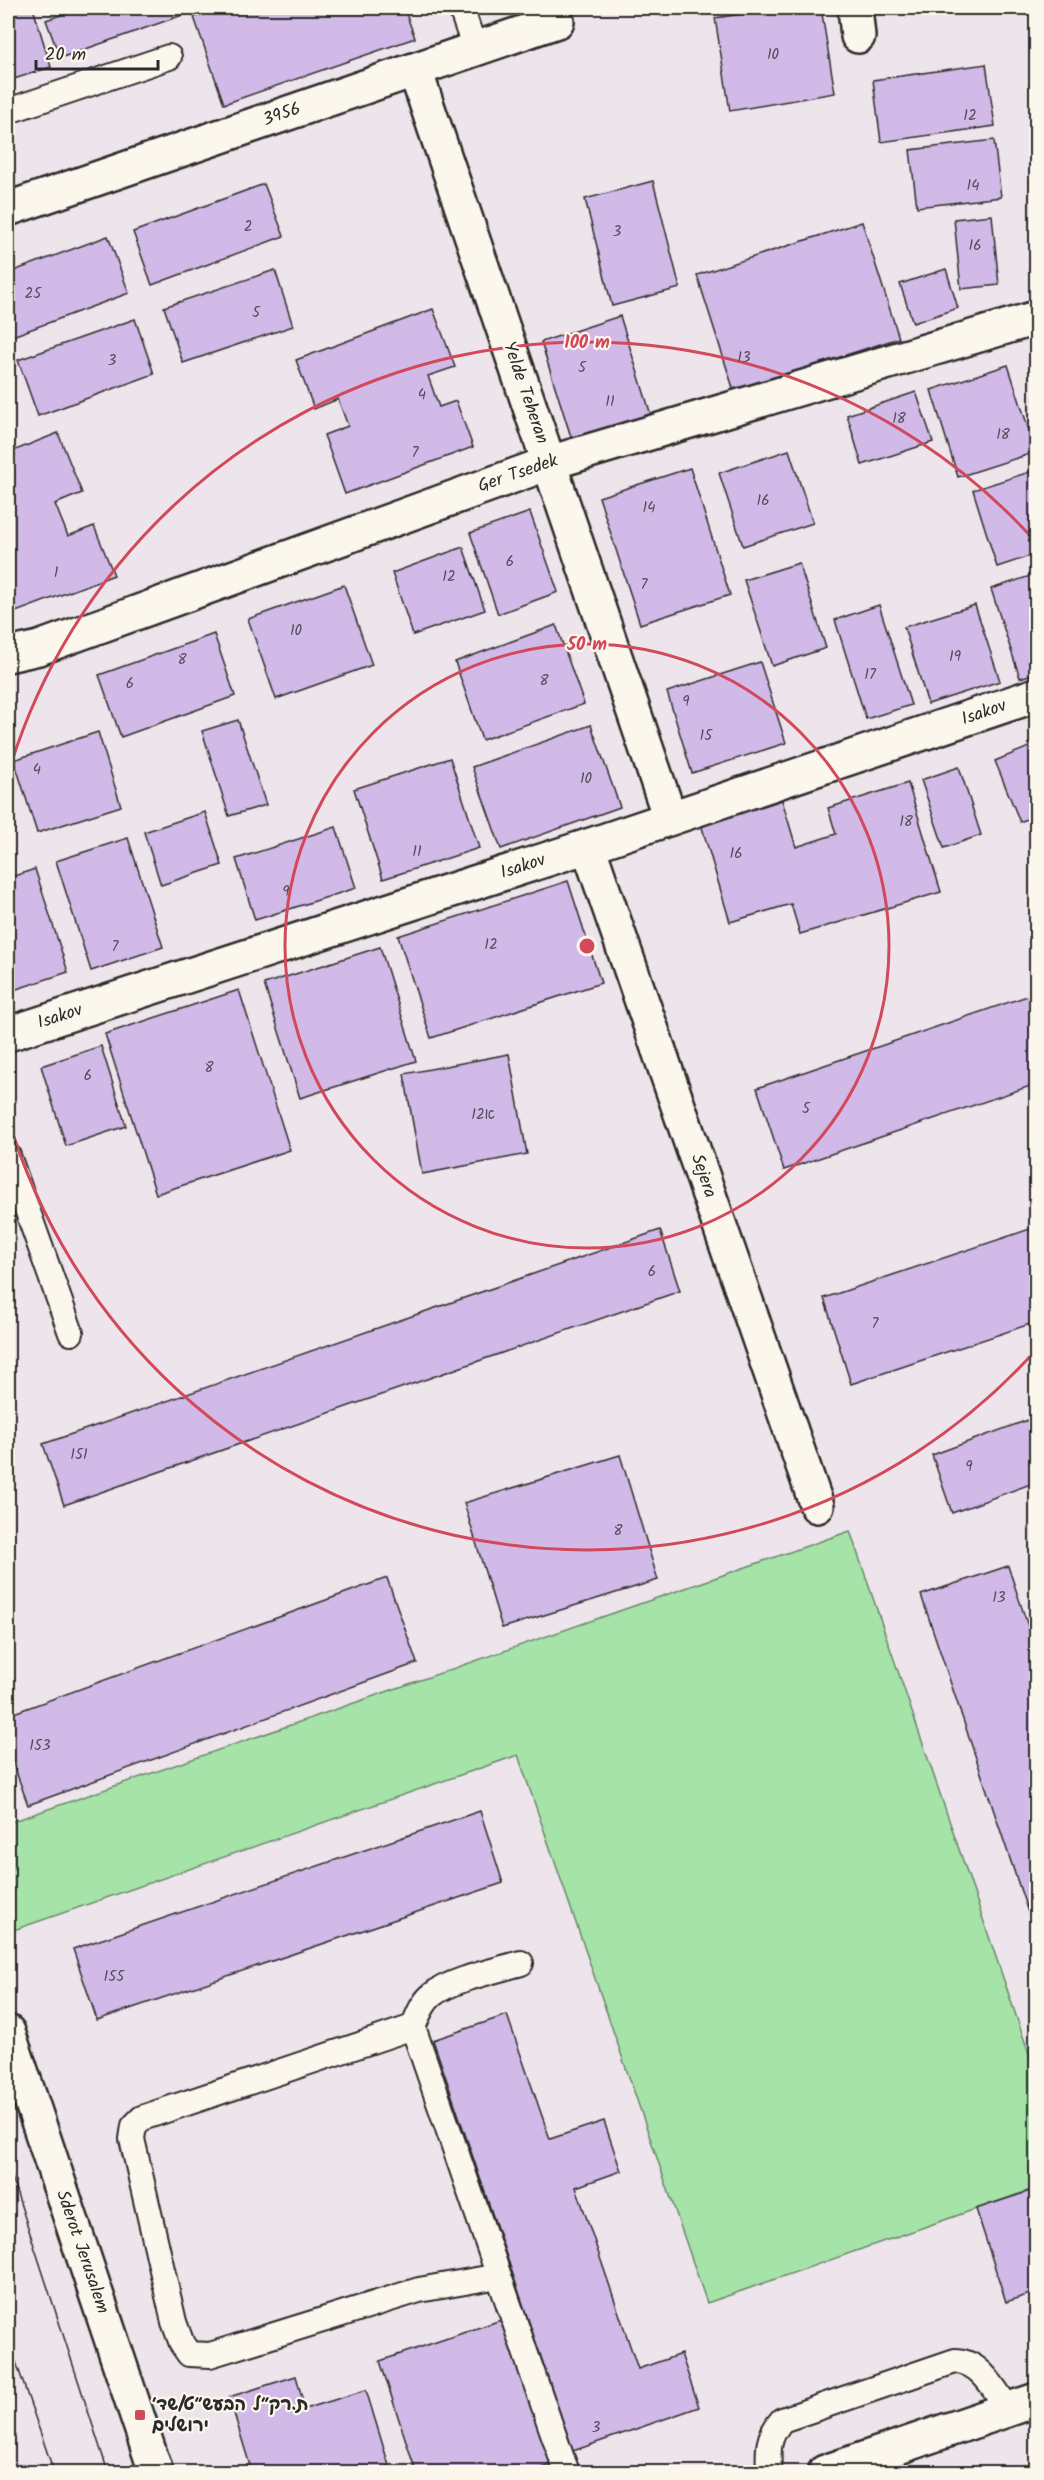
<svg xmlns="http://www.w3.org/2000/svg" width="1044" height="2480" viewBox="0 0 1044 2480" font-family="Kalam,'Playpen Sans Hebrew',sans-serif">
<rect width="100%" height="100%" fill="#eee4eb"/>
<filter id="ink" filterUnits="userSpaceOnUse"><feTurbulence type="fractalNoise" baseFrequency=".0167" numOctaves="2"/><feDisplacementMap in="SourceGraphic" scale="12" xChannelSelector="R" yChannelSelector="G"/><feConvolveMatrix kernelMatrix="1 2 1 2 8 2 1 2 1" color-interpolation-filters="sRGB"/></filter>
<g filter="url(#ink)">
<polygon fill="#a6e3a9" stroke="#68876a" stroke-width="1.5" points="850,1531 1036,2074 1036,2188 707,2303 518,1755 8,1932 8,1823"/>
<g fill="#d1b9e8" stroke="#2b2b2b" stroke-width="1.5">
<polygon points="8,8 33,8 51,67 8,81"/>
<polygon points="81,8 193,8 194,11 60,58 46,20"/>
<polygon points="221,8 404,8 415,38 224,104 194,17"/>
<polygon points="781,8 821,8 835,93 730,111 715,18"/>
<polygon points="986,64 995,126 881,142 873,80"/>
<polygon points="994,140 1001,197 917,207 910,150"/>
<polygon points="653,181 680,288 612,306 585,199"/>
<polygon points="264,184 284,236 152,285 133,232"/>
<polygon points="992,215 999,285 961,289 954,219"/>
<polygon points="862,222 899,338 734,391 697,275"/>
<polygon points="108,236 129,293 10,337 8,329 8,273"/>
<polygon points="946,269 958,308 913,323 900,284"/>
<polygon points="275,270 293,326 183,363 164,307"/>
<polygon points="433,309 455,367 428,376 439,407 456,401 473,447 345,494 324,435 348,426 338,399 314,409 296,360"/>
<polygon points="620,316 651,415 572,440 541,342"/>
<polygon points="135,319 154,374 38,416 18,360"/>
<polygon points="1008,365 1036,452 958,477 931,390"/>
<polygon points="916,392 933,442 862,465 847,415"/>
<polygon points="58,433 82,493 55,504 68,536 94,526 114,575 8,615 8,453"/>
<polygon points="789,450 813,523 743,546 719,473"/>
<polygon points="690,468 730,595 640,624 599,497"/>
<polygon points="1036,470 1036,554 997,567 973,490"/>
<polygon points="530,512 558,592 498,614 470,533"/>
<polygon points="463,547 485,610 413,635 392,573"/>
<polygon points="799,563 826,648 772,666 744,580"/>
<polygon points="1036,574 1036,673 1020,678 991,589"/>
<polygon points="344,585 372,665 276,699 248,619"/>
<polygon points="879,605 911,705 866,719 835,620"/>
<polygon points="975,605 1000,681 928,704 904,627"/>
<polygon points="556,625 584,704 482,740 455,662"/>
<polygon points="214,634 235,696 121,737 99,675"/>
<polygon points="760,662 786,743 692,773 667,692"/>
<polygon points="238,720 266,805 229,816 202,731"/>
<polygon points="591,725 620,807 501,849 472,767"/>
<polygon points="98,732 121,806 37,833 14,760"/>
<polygon points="1036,744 1036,815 1020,822 995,761"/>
<polygon points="450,758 479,848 383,879 354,789"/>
<polygon points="959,767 981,835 944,848 921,780"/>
<polygon points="908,783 941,892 800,934 791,904 730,922 701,824 782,800 796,847 836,834 828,808"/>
<polygon points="205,812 222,865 161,885 144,832"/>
<polygon points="336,827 356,888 255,920 236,859"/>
<polygon points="128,838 163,947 91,971 56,861"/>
<polygon points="35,869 68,972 8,992 8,878"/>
<polygon points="568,881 601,983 431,1038 398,936"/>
<polygon points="380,947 416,1061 300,1098 264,984"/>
<polygon points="239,990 290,1150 156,1194 105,1034"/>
<polygon points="1036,993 1036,1084 784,1170 757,1088"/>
<polygon points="101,1046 126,1126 66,1146 41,1066"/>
<polygon points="509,1054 527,1154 422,1174 404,1074"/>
<polygon points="1036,1227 1036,1322 851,1384 824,1298"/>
<polygon points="660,1230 680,1291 64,1505 43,1444"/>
<polygon points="1036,1417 1036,1482 952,1513 932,1455"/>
<polygon points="620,1455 658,1580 502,1628 464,1503"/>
<polygon points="1008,1566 1036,1650 1036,1936 921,1595"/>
<polygon points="387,1578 417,1663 28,1805 8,1749 8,1715"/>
<polygon points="480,1811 503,1883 97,2020 73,1949"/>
<polygon points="507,2015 550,2139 604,2121 621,2171 576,2187 638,2369 681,2354 699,2407 573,2451 433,2040"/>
<polygon points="1036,2189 1036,2292 1006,2302 976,2209"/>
<polygon points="507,2318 555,2464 529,2472 416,2472 380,2361"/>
<polygon points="296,2376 305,2409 366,2390 391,2472 241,2472 251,2469 229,2397"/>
</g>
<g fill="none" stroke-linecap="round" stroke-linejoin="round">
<defs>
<g id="lane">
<polyline points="461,8 475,49"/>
<polyline points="8,111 169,57"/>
<polyline points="8,1156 71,1333"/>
<path d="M413 2027C418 2016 422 2003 432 1995 450 1980 498 1970 521 1963"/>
<polyline points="499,2276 419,2290 210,2355 189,2354 182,2344 174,2322 132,2139 134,2126 142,2118 413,2027 561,2456 567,2472"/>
<path d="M769 2472C768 2451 767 2437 782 2420L955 2361C981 2361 995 2391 1009 2410"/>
</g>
<g id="street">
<polyline points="855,8 858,36"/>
<polyline points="415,70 670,818"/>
<polyline points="8,209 557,21"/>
<polyline points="8,655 39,648 549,463 1036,318"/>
<polyline points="588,846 817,1506"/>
<polyline points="8,1034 588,846 1036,695"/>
</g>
<g id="secondary">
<polyline points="8,2032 156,2472"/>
<polyline points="825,2472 1036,2400"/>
</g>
</defs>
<use href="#lane" stroke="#2b2b2b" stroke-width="28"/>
<use href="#street" stroke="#2b2b2b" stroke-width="38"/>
<use href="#secondary" stroke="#2b2b2b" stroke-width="38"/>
<use href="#lane" stroke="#fbf7ec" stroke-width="24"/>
<use href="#street" stroke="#fbf7ec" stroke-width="33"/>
<use href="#secondary" stroke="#fbf7ec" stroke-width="33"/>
<g stroke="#2b2b2b" stroke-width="1.5">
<polyline points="8,2166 108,2472"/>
<polyline points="8,2339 54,2472"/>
</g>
</g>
</g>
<g fill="none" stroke="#d1495b" stroke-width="3">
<circle cx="587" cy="946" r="302"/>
<path d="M1036 1350A604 604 0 0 1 8 1118M8 774A604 604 0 0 1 1036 542"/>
</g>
<rect fill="#d1495b" stroke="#fbf7ec" stroke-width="2" x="134" y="2409" width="12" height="12" rx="3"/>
<g text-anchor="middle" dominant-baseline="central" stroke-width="4.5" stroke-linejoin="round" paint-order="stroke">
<g font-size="15" fill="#544e5a">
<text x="773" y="55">10</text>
<text x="970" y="116">12</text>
<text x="973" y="186">14</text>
<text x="248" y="227">2</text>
<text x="617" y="232">3</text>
<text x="975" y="246">16</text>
<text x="33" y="294">25</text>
<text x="256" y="313">5</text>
<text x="744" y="358">13</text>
<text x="112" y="361">3</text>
<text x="582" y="368">5</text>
<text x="422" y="395">4</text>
<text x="610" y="402">11</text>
<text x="899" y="419">18</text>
<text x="1003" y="435">18</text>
<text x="415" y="453">7</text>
<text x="763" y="501">16</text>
<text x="649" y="508">14</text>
<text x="510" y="562">6</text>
<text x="56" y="573">1</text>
<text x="449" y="577">12</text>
<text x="644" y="585">7</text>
<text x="296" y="631">10</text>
<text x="955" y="657">19</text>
<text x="182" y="660">8</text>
<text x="870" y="675">17</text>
<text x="544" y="681">8</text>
<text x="130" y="684">6</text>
<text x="686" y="702">9</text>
<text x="706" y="736">15</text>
<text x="37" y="770">4</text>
<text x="586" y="779">10</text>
<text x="906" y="822">18</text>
<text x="417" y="852">11</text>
<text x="736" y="854">16</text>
<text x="286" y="892">9</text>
<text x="491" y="945">12</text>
<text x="115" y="947">7</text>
<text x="209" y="1068">8</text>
<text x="88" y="1076">6</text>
<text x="806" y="1109">5</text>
<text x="483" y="1115">12א</text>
<text x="652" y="1272">6</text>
<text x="875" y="1324">7</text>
<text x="79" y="1455">151</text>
<text x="969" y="1467">9</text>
<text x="618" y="1531">8</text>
<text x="999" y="1598">13</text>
<text x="40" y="1746">153</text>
<text x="114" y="1977">155</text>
<text x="596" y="2428">3</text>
</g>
<g font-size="18" fill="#2b2b2b" stroke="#fbf7ec">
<text transform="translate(282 115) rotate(-19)">3956</text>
<text transform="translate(525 393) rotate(71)">Yelde Teheran</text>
<text transform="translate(518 474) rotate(-19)">Ger Tsedek</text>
<text transform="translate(984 713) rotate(-19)">Isakov</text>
<text transform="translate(523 867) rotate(-18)">Isakov</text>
<text transform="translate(60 1017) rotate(-18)">Isakov</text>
<text transform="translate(703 1176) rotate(71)">Sejera</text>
<text transform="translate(82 2252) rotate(71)">Sderot Jerusalem</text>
</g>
<g font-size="18" font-weight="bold" fill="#2b2b2b" stroke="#fbf7ec" text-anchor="start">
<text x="152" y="2405">ת.רק״ל הבעש״ט/שד׳<tspan x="152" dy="21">ירושלים</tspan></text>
</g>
</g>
<circle cx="587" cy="946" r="9" fill="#d1495b" stroke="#fbf7ec" stroke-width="3"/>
<g font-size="18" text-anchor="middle" font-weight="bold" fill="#d1495b" stroke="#fbf7ec" stroke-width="4.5" stroke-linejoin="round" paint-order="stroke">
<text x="587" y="348">100 m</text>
<text x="587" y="650">50 m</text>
</g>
<rect width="1044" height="2480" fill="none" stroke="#fbf7ec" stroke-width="30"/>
<rect x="15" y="15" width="1014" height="2450" fill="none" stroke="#2b2b2b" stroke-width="2" filter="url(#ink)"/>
<path d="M36 60v9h122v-9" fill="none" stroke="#2b2b2b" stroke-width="3"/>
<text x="45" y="60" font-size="18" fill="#2b2b2b" stroke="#fbf7ec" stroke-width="4.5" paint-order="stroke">20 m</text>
</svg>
